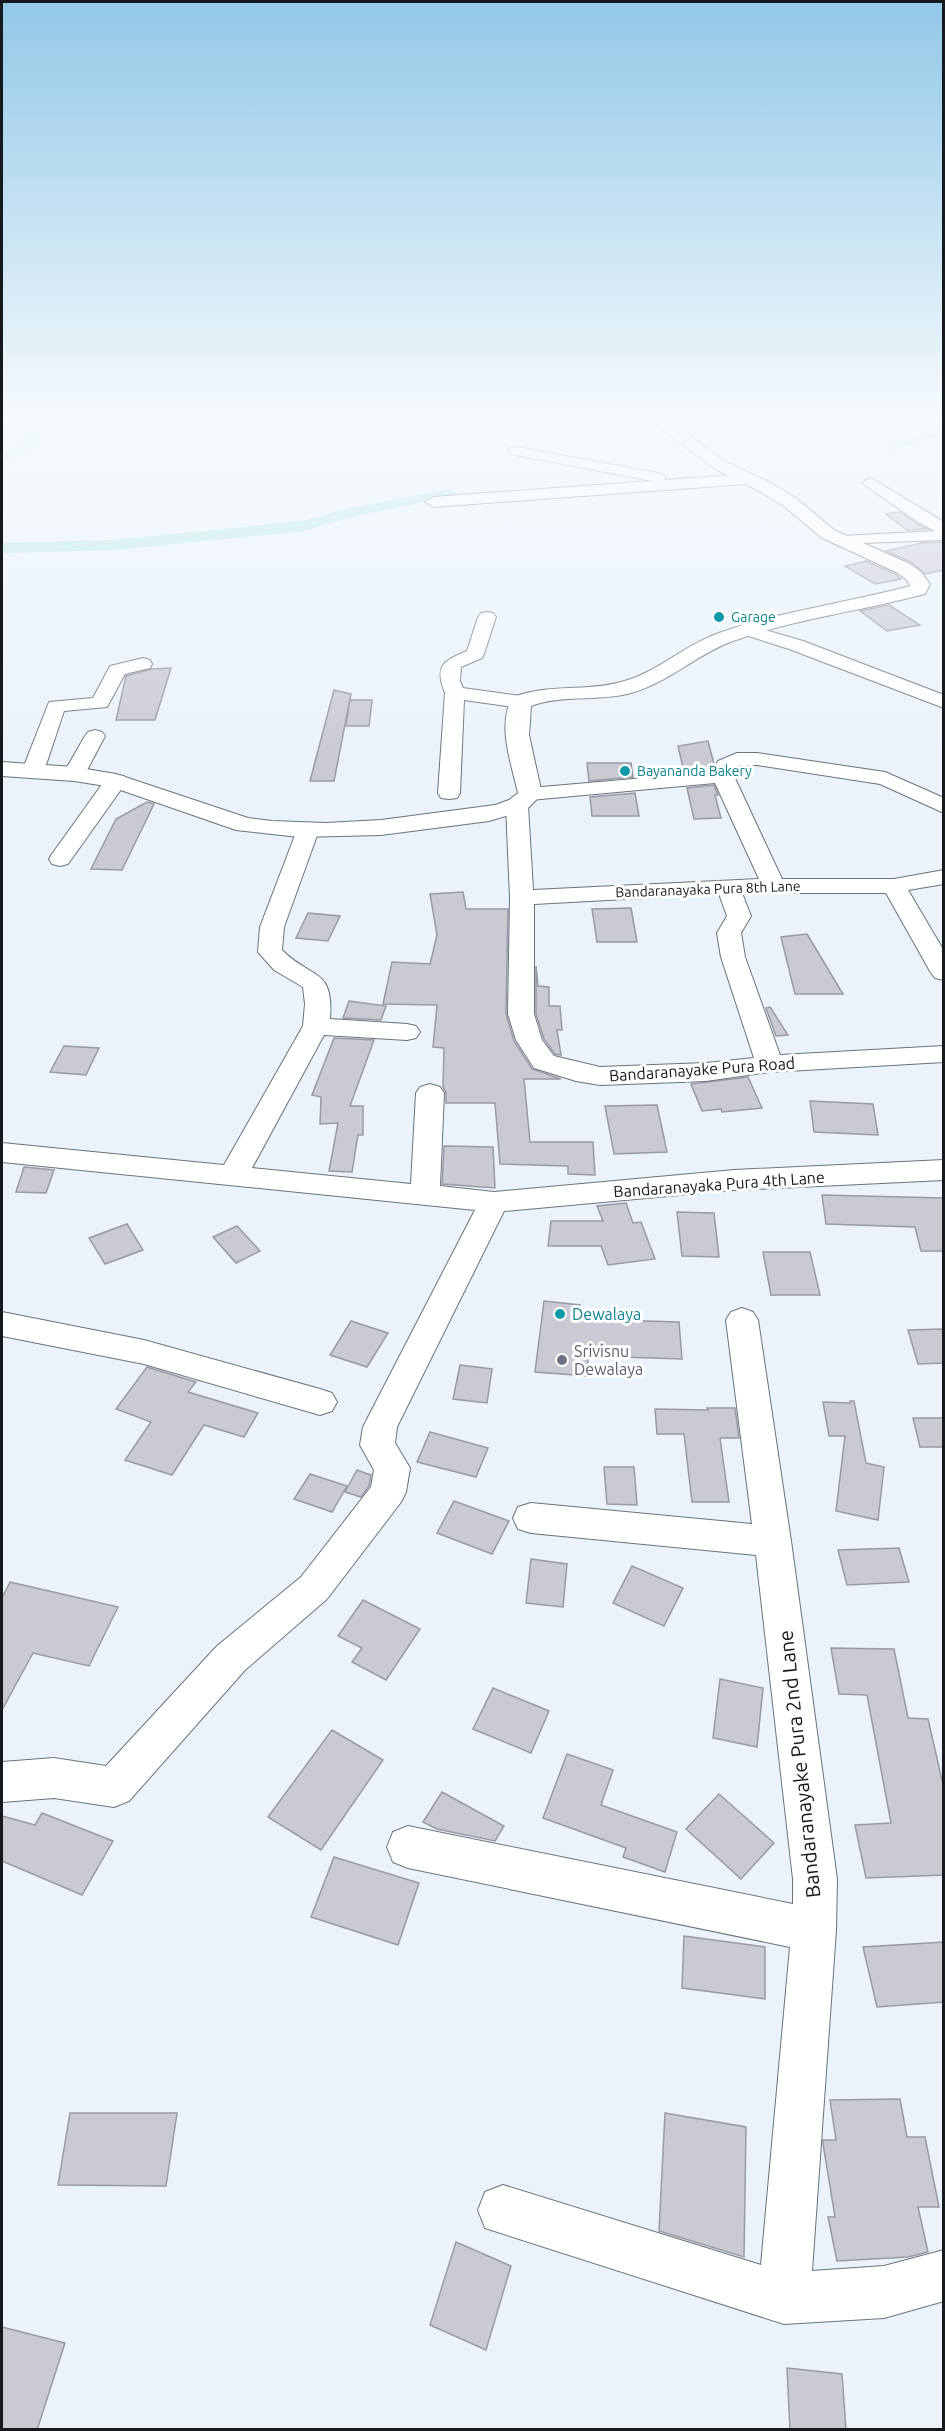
<svg xmlns="http://www.w3.org/2000/svg" width="945" height="2431" viewBox="0 0 945 2431" font-family="Ubuntu,sans-serif">
<rect width="100%" height="100%" fill="#eaf3fb"/>
<g fill="none" stroke-linecap="round" stroke-linejoin="round">
<polyline stroke="#b1e5e6" stroke-width="4.5" points="891,448 944,432"/>
<g fill="#b1e5e6" fill-rule="evenodd">
<polygon points="61,418 83,418 81,421 36,434 44,443 42,446 2,462 2,453 28,442 20,432 22,429"/>
<polygon points="449,489 456,493 454,496 352,517 303,531 114,550 2,553 2,543 114,540 302,521 350,508"/>
</g>
</g>
<g fill="#c9cad4" stroke="#999aa4" stroke-width="1.5">
<polygon points="900,512 917,524 927,529 907,530 886,514"/>
<polygon points="944,542 944,570 925,574 911,562 886,551 922,543"/>
<polygon points="866,561 895,574 901,579 875,584 845,566"/>
<polygon points="889,605 920,625 887,631 860,611"/>
<polygon points="171,668 155,720 116,720 126,676 152,669"/>
<polygon points="334,690 351,694 334,781 310,781"/>
<polygon points="350,700 372,700 369,726 346,726"/>
<polygon points="708,741 714,764 711,768 684,772 678,746"/>
<polygon points="587,763 631,763 633,777 589,781"/>
<polygon points="714,785 718,795 715,795 721,818 694,819 687,788"/>
<polygon points="635,793 639,816 592,816 590,797"/>
<polygon points="147,802 154,804 122,870 91,869 116,819"/>
<polygon points="463,892 466,909 508,909 506,1014 514,1041 532,1069 561,1079 524,1079 530,1142 593,1142 595,1175 568,1174 568,1166 500,1164 495,1103 446,1103 446,1093 443,1087 444,1048 433,1047 437,1005 383,1004 392,962 430,964 437,935 430,894"/>
<polygon points="631,908 637,942 597,942 592,909"/>
<polygon points="308,913 340,916 328,941 296,938"/>
<polygon points="807,934 843,994 795,994 781,937"/>
<polygon points="536,966 538,986 549,987 549,1006 560,1006 562,1030 557,1030 561,1055 555,1054 544,1039 536,1014"/>
<polygon points="349,1001 386,1006 381,1020 343,1018"/>
<polygon points="770,1007 788,1035 776,1036 766,1008"/>
<polygon points="334,1038 374,1040 350,1106 363,1106 363,1135 358,1135 352,1172 329,1171 338,1123 320,1124 321,1097 312,1095"/>
<polygon points="64,1046 99,1048 86,1075 50,1072"/>
<polygon points="748,1077 762,1108 722,1112 721,1109 702,1111 691,1084"/>
<polygon points="810,1101 873,1104 878,1135 814,1132"/>
<polygon points="657,1105 667,1152 614,1154 605,1106"/>
<polygon points="444,1146 493,1147 495,1188 442,1184"/>
<polygon points="24,1167 54,1170 46,1193 16,1192"/>
<polygon points="822,1195 944,1198 944,1251 921,1251 915,1227 826,1224"/>
<polygon points="626,1203 633,1223 641,1222 655,1259 608,1265 601,1246 548,1246 551,1221 603,1221 597,1206"/>
<polygon points="677,1212 714,1213 719,1257 682,1256"/>
<polygon points="127,1224 143,1250 105,1264 89,1238"/>
<polygon points="237,1226 260,1251 236,1263 213,1237"/>
<polygon points="763,1252 810,1252 820,1295 771,1295"/>
<polygon points="544,1301 580,1305 578,1319 679,1322 682,1359 588,1356 587,1376 535,1372"/>
<polygon points="351,1321 388,1333 367,1367 330,1355"/>
<polygon points="944,1329 944,1363 918,1364 908,1330"/>
<polygon points="460,1365 492,1369 487,1403 453,1399"/>
<polygon points="147,1367 196,1382 188,1392 258,1413 244,1437 204,1425 172,1475 125,1460 151,1422 116,1409"/>
<polygon points="850,1401 854,1401 866,1463 884,1467 878,1520 836,1511 845,1436 829,1436 823,1402 850,1403"/>
<polygon points="707,1408 735,1408 739,1438 720,1438 729,1502 692,1502 684,1434 657,1434 655,1409 708,1410"/>
<polygon points="913,1418 944,1418 944,1447 920,1447"/>
<polygon points="430,1432 488,1448 476,1477 417,1462"/>
<polygon points="604,1467 634,1467 637,1505 607,1504"/>
<polygon points="357,1470 371,1475 369,1486 361,1497 345,1492"/>
<polygon points="310,1474 347,1486 332,1512 294,1499"/>
<polygon points="454,1501 509,1521 492,1554 437,1533"/>
<polygon points="899,1548 909,1582 847,1585 838,1550"/>
<polygon points="531,1559 567,1564 563,1607 526,1603"/>
<polygon points="632,1566 683,1588 664,1626 613,1603"/>
<polygon points="10,1582 118,1607 89,1666 33,1653 2,1710 2,1598"/>
<polygon points="363,1600 420,1629 386,1680 352,1662 362,1648 338,1636"/>
<polygon points="831,1648 894,1649 908,1718 928,1719 944,1789 944,1875 866,1878 855,1825 891,1823 867,1695 839,1694"/>
<polygon points="720,1679 763,1688 757,1747 713,1738"/>
<polygon points="493,1688 549,1711 531,1753 473,1729"/>
<polygon points="332,1730 383,1760 321,1850 268,1817"/>
<polygon points="567,1754 613,1770 601,1805 677,1832 665,1872 623,1857 626,1848 543,1818"/>
<polygon points="442,1792 504,1826 495,1841 437,1829 423,1822"/>
<polygon points="719,1794 774,1843 741,1879 686,1829"/>
<polygon points="42,1813 113,1841 82,1895 2,1861 2,1816 35,1825"/>
<polygon points="334,1857 419,1883 398,1945 311,1917"/>
<polygon points="684,1936 765,1947 765,1999 682,1988"/>
<polygon points="944,1942 944,2002 877,2007 863,1947"/>
<polygon points="900,2099 907,2137 925,2137 939,2207 918,2207 928,2252 908,2257 837,2261 828,2217 835,2217 823,2144 823,2140 836,2140 830,2100"/>
<polygon points="70,2113 177,2113 166,2186 58,2185"/>
<polygon points="665,2113 746,2127 744,2257 659,2231"/>
<polygon points="456,2242 511,2266 486,2350 430,2325"/>
<polygon points="2,2327 65,2343 37,2430 2,2430"/>
<polygon points="787,2368 842,2374 846,2430 790,2430"/>
</g>
<g fill="none" stroke-linecap="round" stroke-linejoin="round">
<defs>
<g id="minor">
<polygon points="516,447 658,473 663,475 666,478 664,480 747,474 755,479 747,484 433,507 425,502 433,497 652,481 511,454 509,451 511,448"/>
<polygon points="871,478 944,522 944,540 835,544 833,541 841,536 935,531 918,522 866,486 863,483 866,480"/>
<path d="M487 612 493 613 496 617 484 654 482 658 461 667 460 681 463 688 521 696 528 698 531 702 528 706 521 708 464 700 460 793 457 798 449 799 441 798 438 793 445 693C434 666 443 661 467 651L478 617 481 613Z"/>
<polygon points="748,625 803,641 944,695 944,708 789,649 742,634 739,630 742,626"/>
<polygon points="143,658 150,660 152,664 150,668 125,674 107,707 64,711 44,771 40,775 33,777 26,775 22,771 49,702 93,698 110,666"/>
<polygon points="95,730 102,732 105,736 85,774 81,778 74,780 67,778 63,774 85,736 88,732"/>
<path d="M737 753H757L885 772 944 798V813L880 784 757 765H741L734 768 733 774 782 879H894L944 870V884L908 890 944 951V980L935 978 931 973 886 893H742L751 916 741 933 745 957 780 1055 944 1046V1062L770 1072 706 1081 600 1085 576 1081 534 1068 516 1040 508 1014 510 898 506 806 509 801 517 799 525 801 528 806 533 890 759 879 715 783 530 800 522 799 519 794 522 789 530 788 703 773 713 770 718 761ZM719 894 727 916 717 933 721 957 754 1058 706 1063 600 1067 554 1056 542 1040 534 1014V904Z"/>
<polygon points="116,775 124,776 127,781 68,864 60,866 52,864 49,859 52,854 108,776"/>
<path d="M308 823 316 825 319 830 284 927 282 950C312 980 334 967 330 1019L407 1024 416 1026 420 1032 416 1038 407 1040 324 1035 252 1168 411 1184 416 1093 420 1087 430 1084 440 1087 444 1093 440 1186 494 1192 734 1170 944 1160V1180L734 1190 504 1211 397 1427 395 1443 410 1468 406 1492 401 1502 327 1599 245 1670 129 1801 114 1807 54 1798 2 1802V1762L54 1758 106 1766 217 1646 301 1577 371 1487 374 1470 360 1445 363 1427 475 1210 2 1162V1143L224 1165 303 1026 305 1004 303 987 274 970 258 952 260 927 297 830 300 825Z"/>
<polygon points="742,1308 753,1312 758,1320 791,1541 837,1879 836,1930 812,2271 884,2266 944,2250 944,2301 884,2318 784,2324 485,2228 478,2210 485,2192 503,2185 761,2265 790,1947 408,1868 393,1862 387,1847 393,1832 408,1826 793,1904 793,1879 756,1555 531,1533 518,1529 513,1518 518,1507 531,1503 752,1524 726,1320 731,1312"/>
<polygon points="2,1312 144,1340 320,1389 332,1393 337,1402 332,1411 320,1415 144,1364 2,1336"/>
</g>
<path id="tertiary" d="M647 418H666L726 462 773 484 797 499 834 530 910 564 921 572 930 584 925 594C861 611 795 619 733 641 697 654 668 683 631 693 598 702 563 694 531 706L529 735 542 794 526 810 489 821 381 835 299 837 236 830 112 787 74 781 2 776V762L74 767 116 774 248 818 272 821 326 823 381 820 495 805 509 800 518 793C512 766 496 723 513 697 553 683 585 692 621 682 657 673 684 645 719 633 781 611 846 603 910 586L907 580 896 572 822 538 785 507 761 492 714 468Z"/>
</defs>
<use href="#minor" stroke="#6b737a" stroke-width="2"/>
<use href="#tertiary" stroke="#6b737a" stroke-width="2"/>
<use href="#minor" fill="#fff" fill-rule="evenodd"/>
<use href="#tertiary" fill="#fff" fill-rule="evenodd"/>
</g>
<linearGradient id="sky" x2="0" y2="1"><stop stop-color="#92c8e7"/><stop offset="0.55" stop-color="#f6fafd"/><stop offset="1" stop-color="#f6fafd" stop-opacity="0"/></linearGradient>
<rect width="945" height="758" fill="url(#sky)"/>
<g fill="#0f9aa8" stroke="#fff" stroke-width="2">
<circle cx="719" cy="617" r="6"/>
<circle cx="625" cy="771" r="6"/>
<circle cx="560" cy="1314" r="6"/>
</g>
<circle fill="#6b7280" stroke="#fff" stroke-width="2" cx="562" cy="1360" r="6"/>
<g text-anchor="middle" dominant-baseline="central" stroke-width="6" stroke-linejoin="round" paint-order="stroke">
<g font-size="14" fill="#0d838f" stroke="#fff" text-anchor="start">
<text x="731" y="617">Garage</text>
<text x="637" y="771">Bayananda Bakery</text>
</g>
<g font-size="14" fill="#16191c" stroke="#fff">
<text transform="translate(708 889) rotate(-2)">Bandaranayaka Pura 8th Lane</text>
</g>
<g font-size="16" fill="#16191c" stroke="#fff">
<text transform="translate(702 1069) rotate(-4)">Bandaranayake Pura Road</text>
<text transform="translate(719 1184) rotate(-4)">Bandaranayaka Pura 4th Lane</text>
</g>
<g font-size="16" fill="#0d838f" stroke="#fff" text-anchor="start">
<text x="572" y="1314">Dewalaya</text>
</g>
<g font-size="16" fill="#5b616d" stroke="#fff" text-anchor="start">
<text x="574" y="1351">Srivisnu<tspan x="574" dy="18">Dewalaya</tspan></text>
</g>
<g font-size="20" fill="#16191c" stroke="#fff">
<text transform="translate(799 1764) rotate(-96)">Bandaranayake Pura 2nd Lane</text>
</g>
</g>
<rect width="945" height="2431" fill="none" stroke="#16191c" stroke-width="6"/>
</svg>
